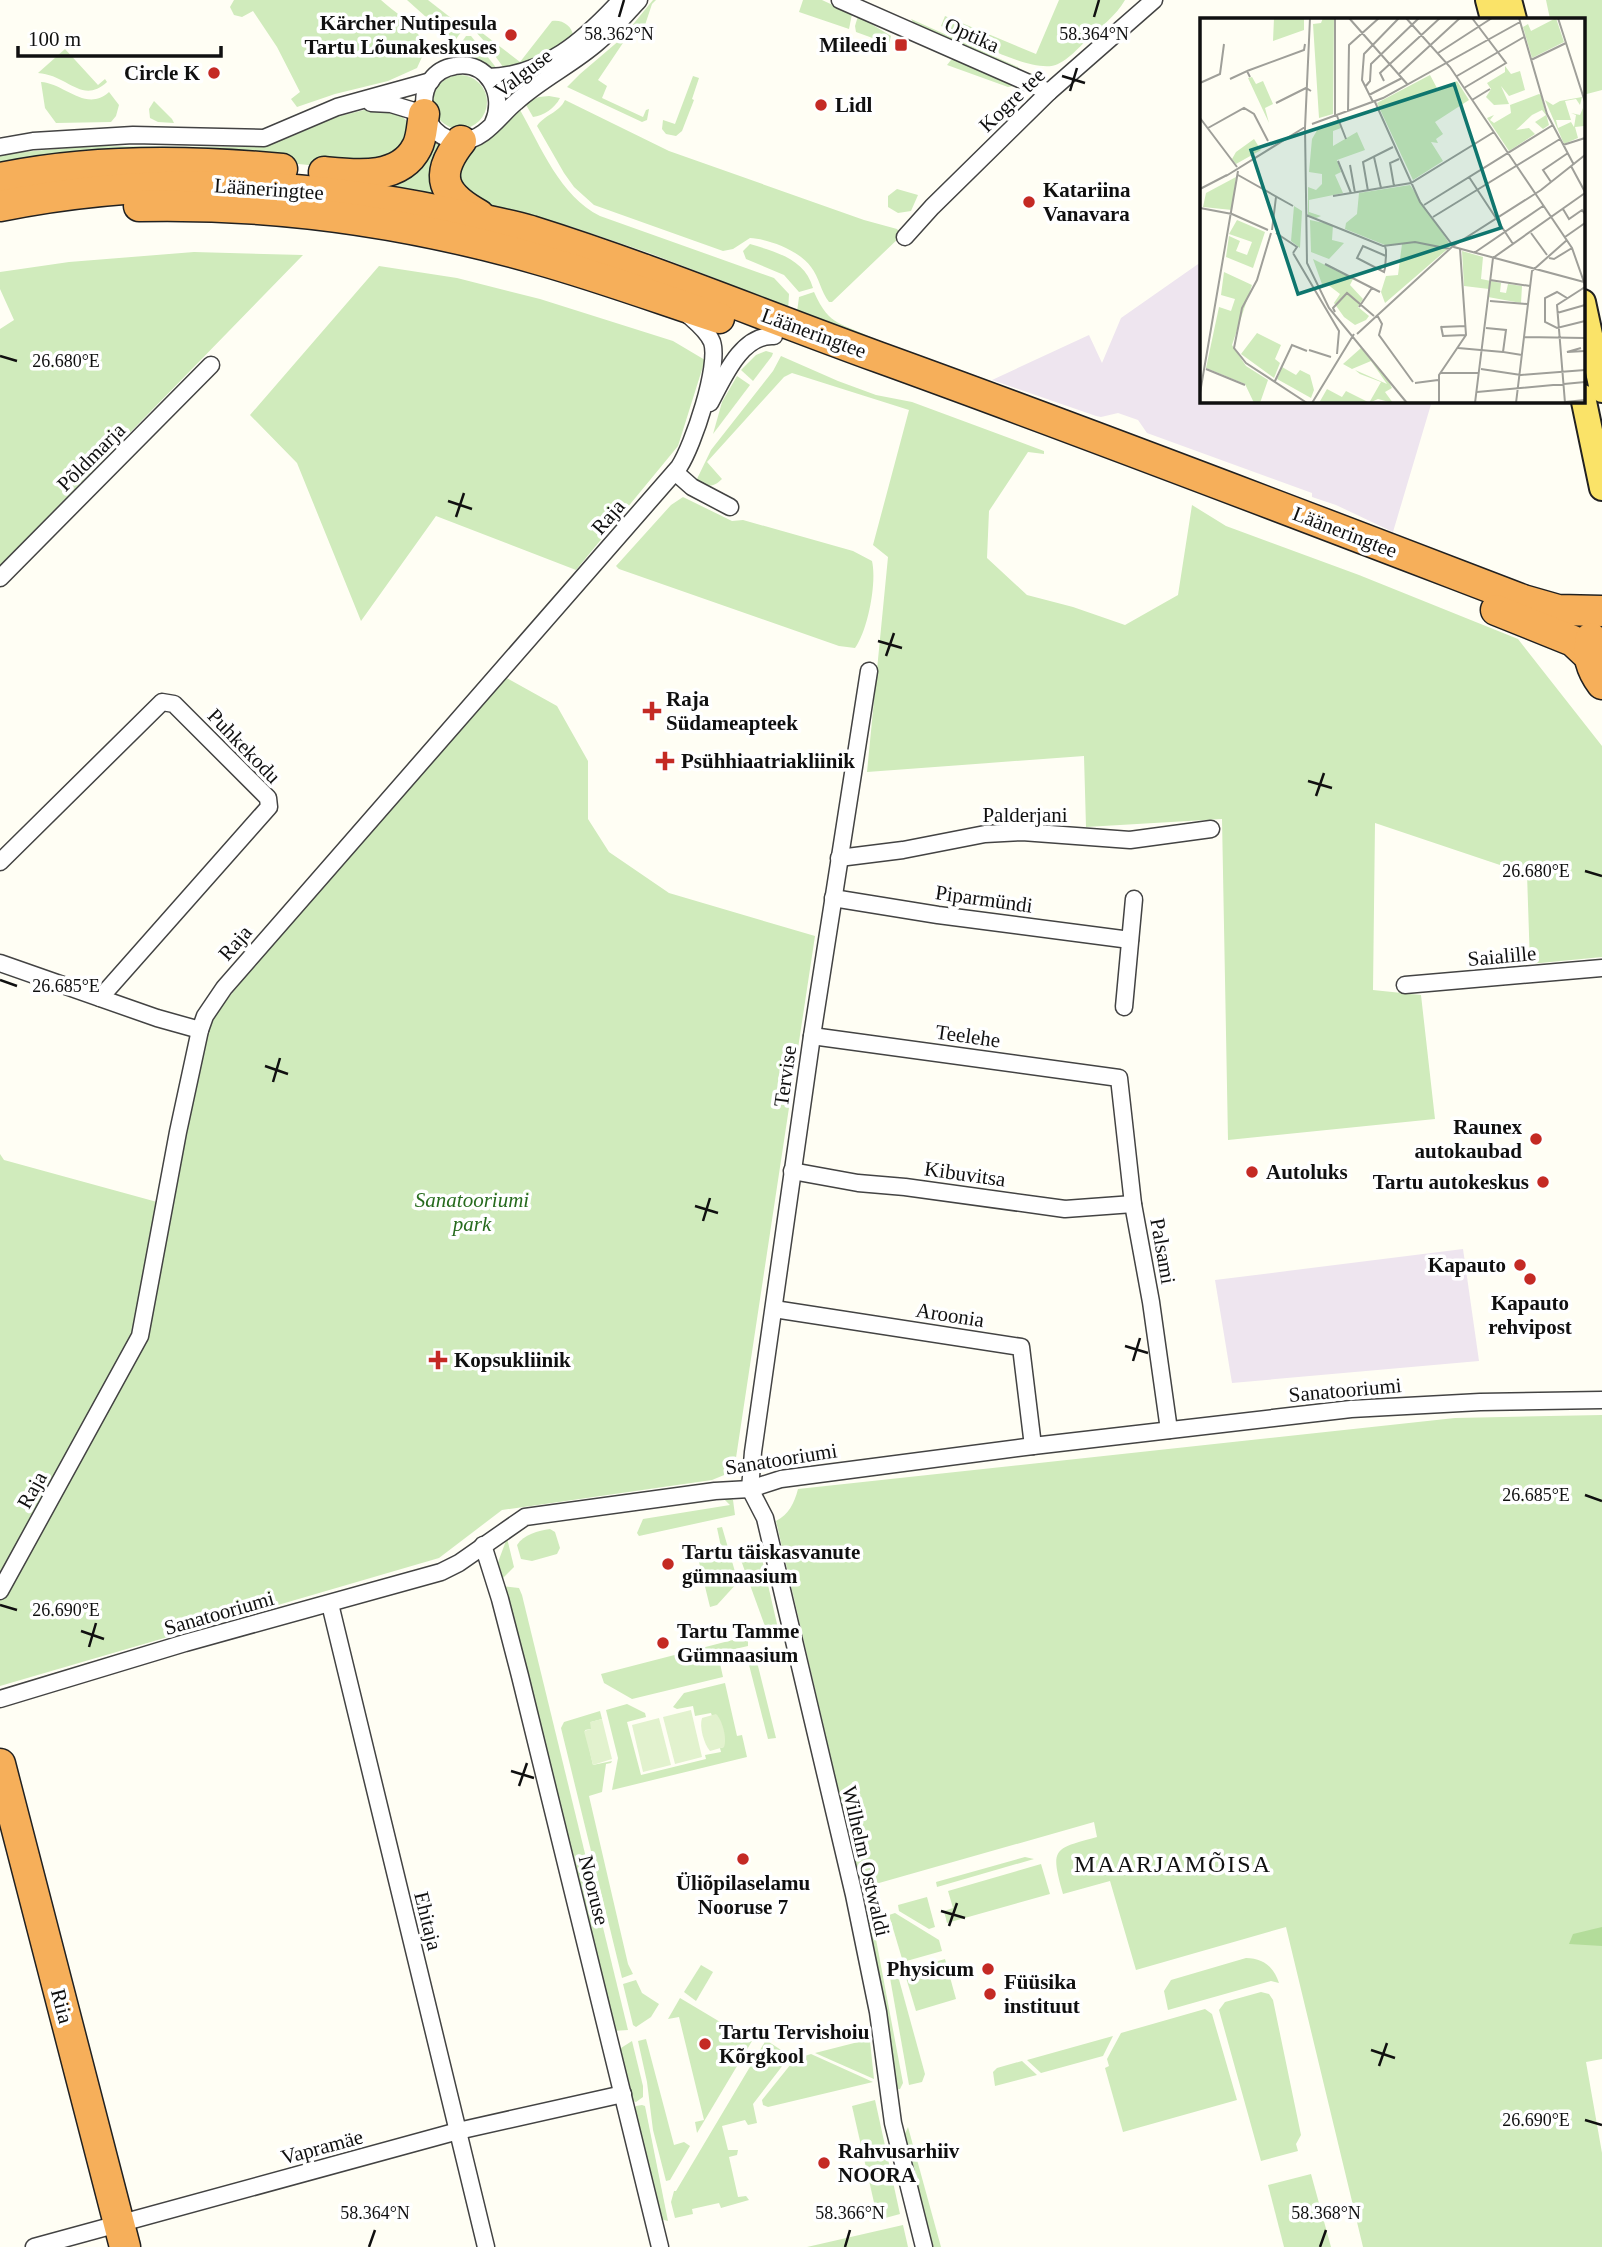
<svg xmlns="http://www.w3.org/2000/svg" width="1602" height="2247" viewBox="0 0 1602 2247" font-family="Georgia,serif">
<rect width="100%" height="100%" fill="#fffef4"/>
<g fill="#eee5ef">
<polygon points="1201,262 1201,401 1432,401 1393,532 1336,505 1312,497 1312,493 1147,433 1138,420 1118,413 1101,417 1096,416 992,380 1089,335 1102,363 1121,318"/>
<polygon points="1463,1249 1479,1361 1232,1383 1215,1280"/>
</g>
<g fill="#d0ebbc">
<path d="M234 0H381C399 16 424 30 427 56L422 57 417 68 388 81 335 94 297 107 291 99 300 92 277 47 253 11 242 17 234 15 230 7Z"/>
<polygon points="407,0 428,0 460,25 461,32 454,42"/>
<polygon points="653,0 656,0 652,4 641,37 631,31 598,80 607,86 602,98 643,117 646,110 649,109 647,120 642,122 567,87 580,74 621,39"/>
<polygon points="803,0 822,0 852,14 849,29 799,12"/>
<path d="M1059 0H1125C1116 16 1100 27 1087 40 1078 48 1069 59 1058 64 1034 76 966 37 941 26L945 16 1036 54Z"/>
<polygon points="1546,0 1602,0 1602,90 1583,95 1583,19 1550,19"/>
<polygon points="858,16 891,36 889,44 856,32 855,26"/>
<path d="M464 19 520 62 552 21C562 19 572 26 573 35L562 48 506 71 485 42Z"/>
<polygon points="911,19 1018,67 1021,72 916,26"/>
<polygon points="466,36 471,36 498,70 481,63 459,46"/>
<path d="M65 49 98 85 105 79 107 82C82 105 68 75 38 73Z"/>
<polygon points="951,60 957,60 1014,86 1008,87 947,65"/>
<circle cx="460" cy="102" r="27"/>
<polygon points="693,76 699,78 692,99 694,100 682,131 676,136 666,134 662,129 663,120 675,124"/>
<path d="M41 82C64 83 86 113 109 92L119 105 116 116 111 122 56 123 45 108Z"/>
<path d="M549 96 560 98C555 108 543 116 533 117L525 103 539 97Z"/>
<path d="M565 100 669 151 864 220 897 229 902 235 832 302H829C821 292 819 277 811 267 800 251 769 239 750 238L733 249 723 251 594 205 574 187 564 173 537 126C544 115 559 113 565 100Z"/>
<polygon points="154,101 172,119 174,123 158,122 150,118 149,109"/>
<path d="M368 109C385 111 401 109 410 126L401 153 340 168 235 158 0 171V154L89 146 255 147 288 138 336 117Z"/>
<path d="M517 110H520C541 147 560 196 600 216L774 278 789 294 788 312 717 279 649 253 572 227 486 204 456 183 467 149Z"/>
<polygon points="433,139 446,146 439,196 349,182"/>
<polygon points="897,189 918,195 911,211 898,213 888,207 888,196"/>
<path d="M750 244C776 252 805 259 813 288L799 292 784 275 746 259 743 251Z"/>
<polygon points="194,252 303,255 0,566 0,329 14,320 0,289 0,272 69,262"/>
<polygon points="379,266 457,278 540,299 673,341 705,360 678,446 576,570 436,516 361,621 297,463 250,415"/>
<path d="M814 292C830 328 842 322 872 338L797 312 799 297Z"/>
<polygon points="766,351 773,353 772,356 753,381 741,370 756,355"/>
<path d="M781 356 838 381 876 395 912 402 1044 451V454L1028 452 989 511 987 558 1027 595 1073 607 1125 625 1178 595 1192 505 1226 526 1359 575 1518 639 1602 746V957L1530 964 1527 874 1375 823 1373 990 1421 995 1435 1119 1228 1140 1222 819 1086 827 1084 756 867 772 888 557 873 545 909 410 792 373 784 377 707 462 722 479C713 488 707 487 696 481L711 450 773 371Z"/>
<polygon points="737,376 750,385 713,434 722,402"/>
<path d="M683 497 732 521 743 520 853 551 872 561C877 582 868 630 855 648L839 646 619 569 616 566 671 505Z"/>
<polygon points="505,677 557,706 588,761 588,819 609,852 669,893 815,936 734,1471 712,1480 502,1510 439,1558 0,1686 0,1154 4,1160 168,1205 208,1023 312,894"/>
<path d="M1602 1415V2059L1586 2062 1602 2153V2247H1363L1286 1927 1136 1970 1110 1881 1063 1894C1050 1848 1053 1849 1097 1837L1094 1822 879 1883 872 1884 863 1882 858 1875 776 1521C789 1514 794 1504 798 1489L1455 1418Z"/>
<polygon points="726,1497 733,1500 735,1515 639,1536 637,1533 643,1519 730,1505 724,1499"/>
<polygon points="722,1527 738,1582 717,1605 710,1607 699,1562 723,1556 717,1528"/>
<path d="M550 1529 555 1532 560 1548 557 1554 532 1561 521 1559 517 1545C524 1534 538 1531 550 1529Z"/>
<polygon points="507,1538 514,1567 502,1579 497,1565"/>
<polygon points="759,1546 780,1637 770,1640 738,1552"/>
<polygon points="502,1586 519,1588 522,1595 628,2030 613,2031"/>
<polygon points="748,1636 748,1646 722,1652 723,1658 719,1659 723,1677 632,1699 604,1683 601,1674"/>
<polygon points="756,1658 776,1738 768,1739 748,1661"/>
<polygon points="725,1683 737,1736 742,1735 747,1757 612,1790 618,1758 606,1710 627,1704 645,1713 646,1717 627,1722 641,1775 706,1759 705,1755 721,1752 720,1748 724,1747 717,1715 712,1716 711,1713 695,1716 693,1706 677,1709 673,1707 684,1693"/>
<polygon points="600,1711 602,1719 591,1722 591,1729 585,1730 593,1765 612,1761 611,1763 606,1764 602,1792 589,1796 628,1964 633,1974 622,1978 561,1728 564,1722"/>
<polygon points="1025,1857 1034,1859 937,1887 936,1882"/>
<polygon points="1041,1864 1050,1894 947,1923 944,1911 953,1908 948,1891"/>
<polygon points="927,1897 935,1927 929,1929 899,1911 898,1905"/>
<polygon points="875,1899 876,1904 871,1912 872,1918 903,2083 900,2089 895,2090 886,2011 866,1913 868,1904"/>
<polygon points="895,1913 939,1940 942,1951 903,1962 889,1915"/>
<path d="M1246 1958C1263 1958 1274 1967 1279 1983L1271 1981 1168 2010 1164 1991 1171 1980Z"/>
<polygon points="945,1959 956,1999 916,2011 904,1971"/>
<polygon points="701,1965 713,1972 696,2001 684,1992"/>
<polygon points="895,1973 898,1976 925,2074 922,2082 909,2085 890,1978 891,1974"/>
<polygon points="636,1980 642,1993 659,2004 651,2017 636,2027 633,2025 623,1984"/>
<polygon points="1261,1992 1269,1994 1273,2000 1301,2135 1296,2144 1298,2151 1261,2161 1219,2010 1225,2002"/>
<polygon points="680,1998 752,2041 697,2133 695,2122 704,2120 679,2017 668,2019"/>
<polygon points="1205,2009 1212,2014 1237,2100 1123,2132 1105,2068 1109,2066 1107,2059 1121,2033"/>
<polygon points="1113,2036 1103,2056 1041,2073 1027,2060"/>
<polygon points="646,2039 674,2145 684,2142 690,2146 670,2180 666,2181 653,2130 647,2082 638,2041"/>
<polygon points="766,2040 790,2056 753,2104 757,2123 748,2125 745,2120 722,2126 728,2150 738,2150 737,2155 729,2157 738,2197 746,2196 749,2200 721,2208 719,2203 692,2209 693,2214 675,2218 671,2202 674,2191 676,2191"/>
<polygon points="866,2040 870,2041 874,2079 815,2053"/>
<polygon points="632,2041 643,2086 643,2097 636,2102 632,2101 620,2054 621,2048"/>
<polygon points="811,2054 873,2082 768,2107 763,2105 762,2100 795,2059"/>
<polygon points="1022,2061 1037,2075 995,2086 993,2072 997,2068"/>
<polygon points="875,2100 900,2214 878,2220 852,2106"/>
<polygon points="642,2105 645,2106 668,2221 660,2219 634,2110 636,2106"/>
<polygon points="908,2127 941,2247 933,2247 930,2244 904,2136"/>
<polygon points="1311,2174 1331,2247 1284,2247 1268,2185"/>
<polygon points="903,2225 908,2247 807,2247"/>
</g>
<polygon fill="#b3dc9a" points="1602,1927 1602,1946 1569,1944 1573,1934"/>
<g fill="#e2f2ce">
<polygon points="691,1710 702,1757 675,1764 663,1717"/>
<path d="M716 1714C723 1721 727 1739 724 1747L710 1751C704 1744 699 1727 702 1718Z"/>
<polygon points="659,1718 671,1765 643,1772 632,1725"/>
<polygon points="602,1719 612,1759 593,1765 584,1731 591,1729 590,1722"/>
</g>
<g fill="none" stroke-linecap="round" stroke-linejoin="round">
<defs>
<g id="street">
<polyline points="840,0 1049,92"/>
<path d="M488 77C545 76 585 39 621 0"/>
<polyline points="371,103 391,104 424,114"/>
<path d="M493 123C506 95 488 60 455 66 410 73 416 140 461 141 484 141 500 115 516 102 541 79 573 64 598 42 613 30 626 14 639 0"/>
<polyline points="0,147 33,141 133,135 264,138 337,107 431,81"/>
<polyline points="905,237 932,207 1049,92 1154,0"/>
<path d="M710 403C723 379 741 334 774 336"/>
<polyline points="675,472 692,487 730,507"/>
<polyline points="0,578 211,365"/>
<polyline points="869,671 812,1036 753,1452 750,1489 765,1518 854,1895 878,2012 893,2123 924,2247"/>
<polyline points="839,858 903,850 985,834 1022,832 1130,840 1211,829"/>
<polyline points="0,862 162,702 174,704 268,798 269,807 100,998"/>
<polyline points="833,898 938,915 1130,940"/>
<polyline points="0,963 157,1018 200,1030"/>
<polyline points="1405,985 1602,968"/>
<polyline points="1124,1007 1134,899"/>
<polyline points="812,1036 1119,1078 1133,1204 1151,1302 1169,1430"/>
<polyline points="792,1171 858,1183 905,1187 1065,1209 1133,1204"/>
<polyline points="774,1309 1021,1347 1033,1446"/>
<polyline points="483,1545 500,1599 520,1676 660,2247"/>
<path d="M0 1591 140 1336 178 1132 200 1030 205 1016 224 988 679 467C693 446 720 365 712 342 707 330 696 322 687 314"/>
<polyline points="330,1604 486,2247"/>
<polyline points="0,1699 185,1643 441,1572 459,1563 525,1517 715,1491 750,1489 781,1479 1033,1446 1351,1409 1480,1402 1602,1400"/>
<polyline points="34,2247 458,2131 623,2094"/>
</g>
<g id="primary">
<polyline points="1488,0 1493,19"/>
<polyline points="1509,0 1514,19"/>
<polyline points="1583,302 1602,390"/>
<polyline points="1583,397 1602,488"/>
</g>
<g id="highway">
<path d="M461 141C433 176 443 195 479 215"/>
<path d="M324 172C355 175 400 181 417 147 422 138 422 125 424 114"/>
<path d="M0 178C92 159 189 160 282 169"/>
<path d="M0 206C150 176 296 181 445 212 474 218 503 223 531 231 649 268 762 315 878 357 1094 435 1309 518 1523 600L1558 610 1602 611"/>
<path d="M139 206C273 203 408 222 537 259 598 276 658 298 719 318"/>
<polyline points="1496,610 1573,641 1589,656"/>
<path d="M1591 638C1587 656 1591 669 1602 684"/>
<polyline points="0,1764 125,2247"/>
</g>
</defs>
<use href="#street" stroke="#434343" stroke-width="19"/>
<use href="#primary" stroke="#212121" stroke-width="28"/>
<use href="#highway" stroke="#212121" stroke-width="33"/>
<use href="#street" stroke="#fff" stroke-width="16"/>
<use href="#primary" stroke="#fae368" stroke-width="24"/>
<use href="#highway" stroke="#f6af5a" stroke-width="30"/>
</g>
<path fill="none" stroke="#101010" stroke-width="2.5" d="M619 17 624 0M1094 17 1099 0M1062 76 1085 83M1070 91 1077 68M0 356 17 361M448 501 472 509M456 517 464 493M878 641 902 648M886 656 894 633M1308 781 1332 788M1316 796 1324 773M1585 871 1602 876M0 980 17 986M265 1066 288 1074M273 1082 280 1058M695 1206 718 1213M703 1221 710 1198M1125 1346 1148 1353M1133 1361 1140 1338M1585 1495 1602 1501M0 1605 17 1610M81 1631 104 1639M89 1647 96 1623M511 1771 534 1778M519 1786 527 1763M941 1911 965 1918M949 1926 957 1903M1371 2050 1395 2058M1379 2066 1387 2043M1585 2120 1602 2125M369 2247 375 2230M845 2247 850 2230M1320 2247 1326 2230"/>
<g fill="#c42a24" stroke="#fff" stroke-width="2.5">
<circle cx="511" cy="35" r="7"/>
<rect x="894" y="38" width="14" height="14" rx="3.5"/>
<circle cx="214" cy="73" r="7"/>
<circle cx="821" cy="105" r="7"/>
<circle cx="1029" cy="202" r="7"/>
<path d="M648.5 700.5h7v7h7v7h-7v7h-7v-7h-7v-7h7z"/>
<path d="M661.5 750.5h7v7h7v7h-7v7h-7v-7h-7v-7h7z"/>
<circle cx="1536" cy="1139" r="7"/>
<circle cx="1252" cy="1172" r="7"/>
<circle cx="1543" cy="1182" r="7"/>
<circle cx="1520" cy="1265" r="7"/>
<circle cx="1530" cy="1279" r="7"/>
<path d="M434.5 1349.5h7v7h7v7h-7v7h-7v-7h-7v-7h7z"/>
<circle cx="668" cy="1564" r="7"/>
<circle cx="663" cy="1643" r="7"/>
<circle cx="743" cy="1859" r="7"/>
<circle cx="988" cy="1969" r="7"/>
<circle cx="990" cy="1994" r="7"/>
<circle cx="705" cy="2044" r="7"/>
<circle cx="824" cy="2163" r="7"/>
</g>
<g text-anchor="middle" dominant-baseline="central" stroke-width="7" stroke-linejoin="round" paint-order="stroke">
<g font-size="21" font-weight="bold" fill="#101010" stroke="#fff" text-anchor="start">
<text x="497" y="23" text-anchor="end">Kärcher Nutipesula<tspan x="497" dy="24">Tartu Lõunakeskuses</tspan></text>
<text x="887" y="45" text-anchor="end">Mileedi</text>
<text x="200" y="73" text-anchor="end">Circle K</text>
<text x="835" y="105">Lidl</text>
<text x="1043" y="190">Katariina<tspan x="1043" dy="24">Vanavara</tspan></text>
<text x="666" y="699">Raja<tspan x="666" dy="24">Südameapteek</tspan></text>
<text x="681" y="761">Psühhiaatriakliinik</text>
<text x="1522" y="1127" text-anchor="end">Raunex<tspan x="1522" dy="24">autokaubad</tspan></text>
<text x="1266" y="1172">Autoluks</text>
<text x="1529" y="1182" text-anchor="end">Tartu autokeskus</text>
<text x="1506" y="1265" text-anchor="end">Kapauto</text>
<text x="1530" y="1303" text-anchor="middle">Kapauto<tspan x="1530" dy="24">rehvipost</tspan></text>
<text x="454" y="1360">Kopsukliinik</text>
<text x="682" y="1552">Tartu täiskasvanute<tspan x="682" dy="24">gümnaasium</tspan></text>
<text x="677" y="1631">Tartu Tamme<tspan x="677" dy="24">Gümnaasium</tspan></text>
<text x="743" y="1883" text-anchor="middle">Üliõpilaselamu<tspan x="743" dy="24">Nooruse 7</tspan></text>
<text x="974" y="1969" text-anchor="end">Physicum</text>
<text x="1004" y="1982">Füüsika<tspan x="1004" dy="24">instituut</tspan></text>
<text x="719" y="2032">Tartu Tervishoiu<tspan x="719" dy="24">Kõrgkool</tspan></text>
<text x="838" y="2151">Rahvusarhiiv<tspan x="838" dy="24">NOORA</tspan></text>
</g>
<g font-size="21" fill="#101010" stroke="#fff">
<text transform="translate(972 35) rotate(24)">Optika</text>
<text transform="translate(523 73) rotate(-37)">Valguse</text>
<text transform="translate(1012 100) rotate(-44)">Kogre tee</text>
<text transform="translate(269 189) rotate(4)">Lääneringtee</text>
<text transform="translate(814 333) rotate(20)">Lääneringtee</text>
<text transform="translate(91 457) rotate(-45)">Põldmarja</text>
<text transform="translate(608 517) rotate(-49)">Raja</text>
<text transform="translate(1345 532) rotate(21)">Lääneringtee</text>
<text transform="translate(244 746) rotate(46)">Puhkekodu</text>
<text x="1025" y="815">Palderjani</text>
<text transform="translate(984 899) rotate(8)">Piparmündi</text>
<text transform="translate(235 943) rotate(-49)">Raja</text>
<text transform="translate(1502 956) rotate(-5)">Saialille</text>
<text transform="translate(968 1036) rotate(8)">Teelehe</text>
<text transform="translate(785 1076) rotate(-82)">Tervise</text>
<text transform="translate(965 1174) rotate(8)">Kibuvitsa</text>
<text transform="translate(1163 1251) rotate(80)">Palsami</text>
<text transform="translate(950 1315) rotate(9)">Aroonia</text>
<text transform="translate(1345 1390) rotate(-5)">Sanatooriumi</text>
<text transform="translate(781 1459) rotate(-9)">Sanatooriumi</text>
<text transform="translate(32 1490) rotate(-61)">Raja</text>
<text transform="translate(219 1613) rotate(-16)">Sanatooriumi</text>
<text transform="translate(866 1861) rotate(77)">Wilhelm Ostwaldi</text>
<text transform="translate(594 1890) rotate(76)">Nooruse</text>
<text transform="translate(428 1921) rotate(76)">Ehitaja</text>
<text transform="translate(62 2006) rotate(75)">Riia</text>
<text transform="translate(322 2147) rotate(-15)">Vapramäe</text>
</g>
<g font-size="21" font-style="italic" fill="#276b1e" stroke="#fff">
<text x="472" y="1200">Sanatooriumi<tspan x="472" dy="24">park</tspan></text>
</g>
<g font-size="24" letter-spacing="2" fill="#101010" stroke="#fff">
<text x="1173" y="1864">MAARJAMÕISA</text>
</g>
</g>
<g transform="translate(1200 18)">
<rect width="385" height="385" fill="#fffef4"/>
<path d="M74 0H104V12L73 23ZM123 0H134L133 96 119 100 113 6 121 5ZM356 0 364 24 332 40 323 9 328 6 331 13ZM305 48 311 56 320 53 325 72 309 78 301 68 309 86 294 87 286 79 291 71 287 65 305 54ZM230 57 238 72 257 63 269 82 235 104 243 116 236 121 238 125 231 124 243 143 213 162 177 85ZM52 59 56 66 63 63 73 86 65 90 69 105 48 60ZM339 76 341 77 349 107 343 111 335 104 346 97 342 92 332 97 316 112 329 110 335 116 309 133 287 100 294 97 290 102 294 105 311 95 310 87ZM382 79 380 87 376 81 365 83 371 102H356L358 110 371 104 374 109 376 97 371 95 380 97 383 90 384 108 375 109 378 120 364 126 345 82 353 87 360 83ZM137 102 141 110 133 113V128L157 114 165 132 137 142 141 154 135 157 143 175 109 182V194L121 198 116 200 108 197V169L116 172 122 166V156L109 154 112 121 119 109ZM54 121 61 132 36 146 32 141 36 134ZM36 159 32 192 3 189 6 175ZM210 167 251 228 185 285 181 274 186 258 198 257 202 226 185 227 145 211 146 205 157 196 159 175ZM94 188 102 193 100 230 91 223ZM37 202 65 214 53 250 26 239 29 218 40 223 36 233 47 237 52 224 29 216ZM110 202 133 207 132 222 144 225 129 241 111 234ZM262 233 283 239 281 261 301 265 300 274 306 275 308 266 322 268 321 285 288 279 289 271 264 268ZM113 241 153 261 150 267 163 281 158 289 169 298 166 302 155 307 144 299 134 285 140 276 127 266 123 269ZM24 254 52 267 32 327 46 348 68 362 60 385H54L45 366 6 350 19 289 31 293 35 281 21 277ZM57 315 81 327 75 341 80 345 74 360 41 336ZM161 330 189 364 192 370 185 374 193 385 178 381 169 385 181 364 160 356 155 352 187 366 171 343 152 351 143 346ZM82 349 96 357 100 352 110 357 114 372 111 380 77 361ZM127 371 142 379 146 373 168 384 119 385Z" fill="#d0ebbc"/>
<path fill="none" stroke="#9f9f99" stroke-width="2" d="M110 0 105 110 107 245 129 290 207 385M149 0 208 67M206 0 250 49 372 230 385 267M319 0 347 96 374 147M358 0 385 84M238 35 292 0M331 42 366 25M47 53 104 32 105 26M199 56 260 0M257 58 324 19M30 61 47 53 50 59M184 63 180 55 240 0M0 65 20 56 24 26M165 69 170 63 171 46 219 0M264 70 306 45 272 0M169 77 202 60M272 82 290 71M173 84 162 62 164 36 199 0M175 84 220 184 254 229 384 264M76 85 106 70 111 73M148 94 149 27 179 0M137 98 146 121M135 99V0M0 100 37 149M112 106 183 80 320 4M8 110 44 90 54 96 68 123M363 127 385 120M174 139 181 170M138 143 151 175M150 147 155 175M371 148 385 174M38 157 93 188M26 158 105 109M269 159 313 226M351 164 343 152 368 135M194 168 190 145 199 141M0 171 27 157M168 173 163 144 193 129M133 178 211 165 294 114M224 187 353 107M0 190 32 196 68 212M363 191 369 201 382 192 385 196M106 197 183 228 215 224 250 231M233 199 360 121M72 212 76 179M71 215 57 262 42 290 34 330 46 345 107 385M76 215 97 229 93 235M331 215 347 237M365 219 385 205M185 228 186 232V238L185 250 184 254 157 240 163 228 186 238M93 235 139 313 137 336M274 235 343 188M349 240 354 241 372 230M125 246 180 274M290 262 330 268M367 280 357 274 345 280V304L357 310 385 303M290 283 327 286M159 289 172 270M135 294 133 290 147 275 174 298M357 295 385 287M177 297 182 306 179 317 213 364M241 308 243 318 266 317M241 309 266 308M286 310 306 312 303 334 322 337M157 316 253 228 341 172 385 137M324 319 385 320M258 330 303 334M381 330 367 334 385 333M109 332 131 339M6 351 45 367M281 351 321 357 385 352M240 355H279M75 363 92 327 107 333M215 365 238 362M277 374 385 364M0 375 38 153M112 385 154 316M239 385V357L266 317 260 231M275 385 293 240 385 175M316 385 332 253 367 222M355 385 385 382M365 385 357 287 385 269"/>
<path fill="#0f766e" fill-opacity="0.15" stroke="#0f766e" stroke-width="3.5" d="M254 66 301 210 98 276 51 132Z"/>
<rect width="385" height="385" fill="none" stroke="#101010" stroke-width="3.5"/>
</g>
<g font-size="18" text-anchor="middle" fill="#101010" stroke="#fff" stroke-width="7" stroke-linejoin="round" paint-order="stroke">
<text x="619" y="40">58.362°N</text>
<text x="1094" y="40">58.364°N</text>
<text x="66" y="367">26.680°E</text>
<text x="1536" y="877">26.680°E</text>
<text x="66" y="992">26.685°E</text>
<text x="1536" y="1501">26.685°E</text>
<text x="66" y="1616">26.690°E</text>
<text x="1536" y="2126">26.690°E</text>
<text x="375" y="2219">58.364°N</text>
<text x="850" y="2219">58.366°N</text>
<text x="1326" y="2219">58.368°N</text>
</g>
<path d="M18 46v10h203v-10" fill="none" stroke="#101010" stroke-width="3.5"/>
<text x="28" y="46" font-size="21" fill="#101010" stroke="#ffffff" stroke-width="5" paint-order="stroke">100 m</text>
</svg>
